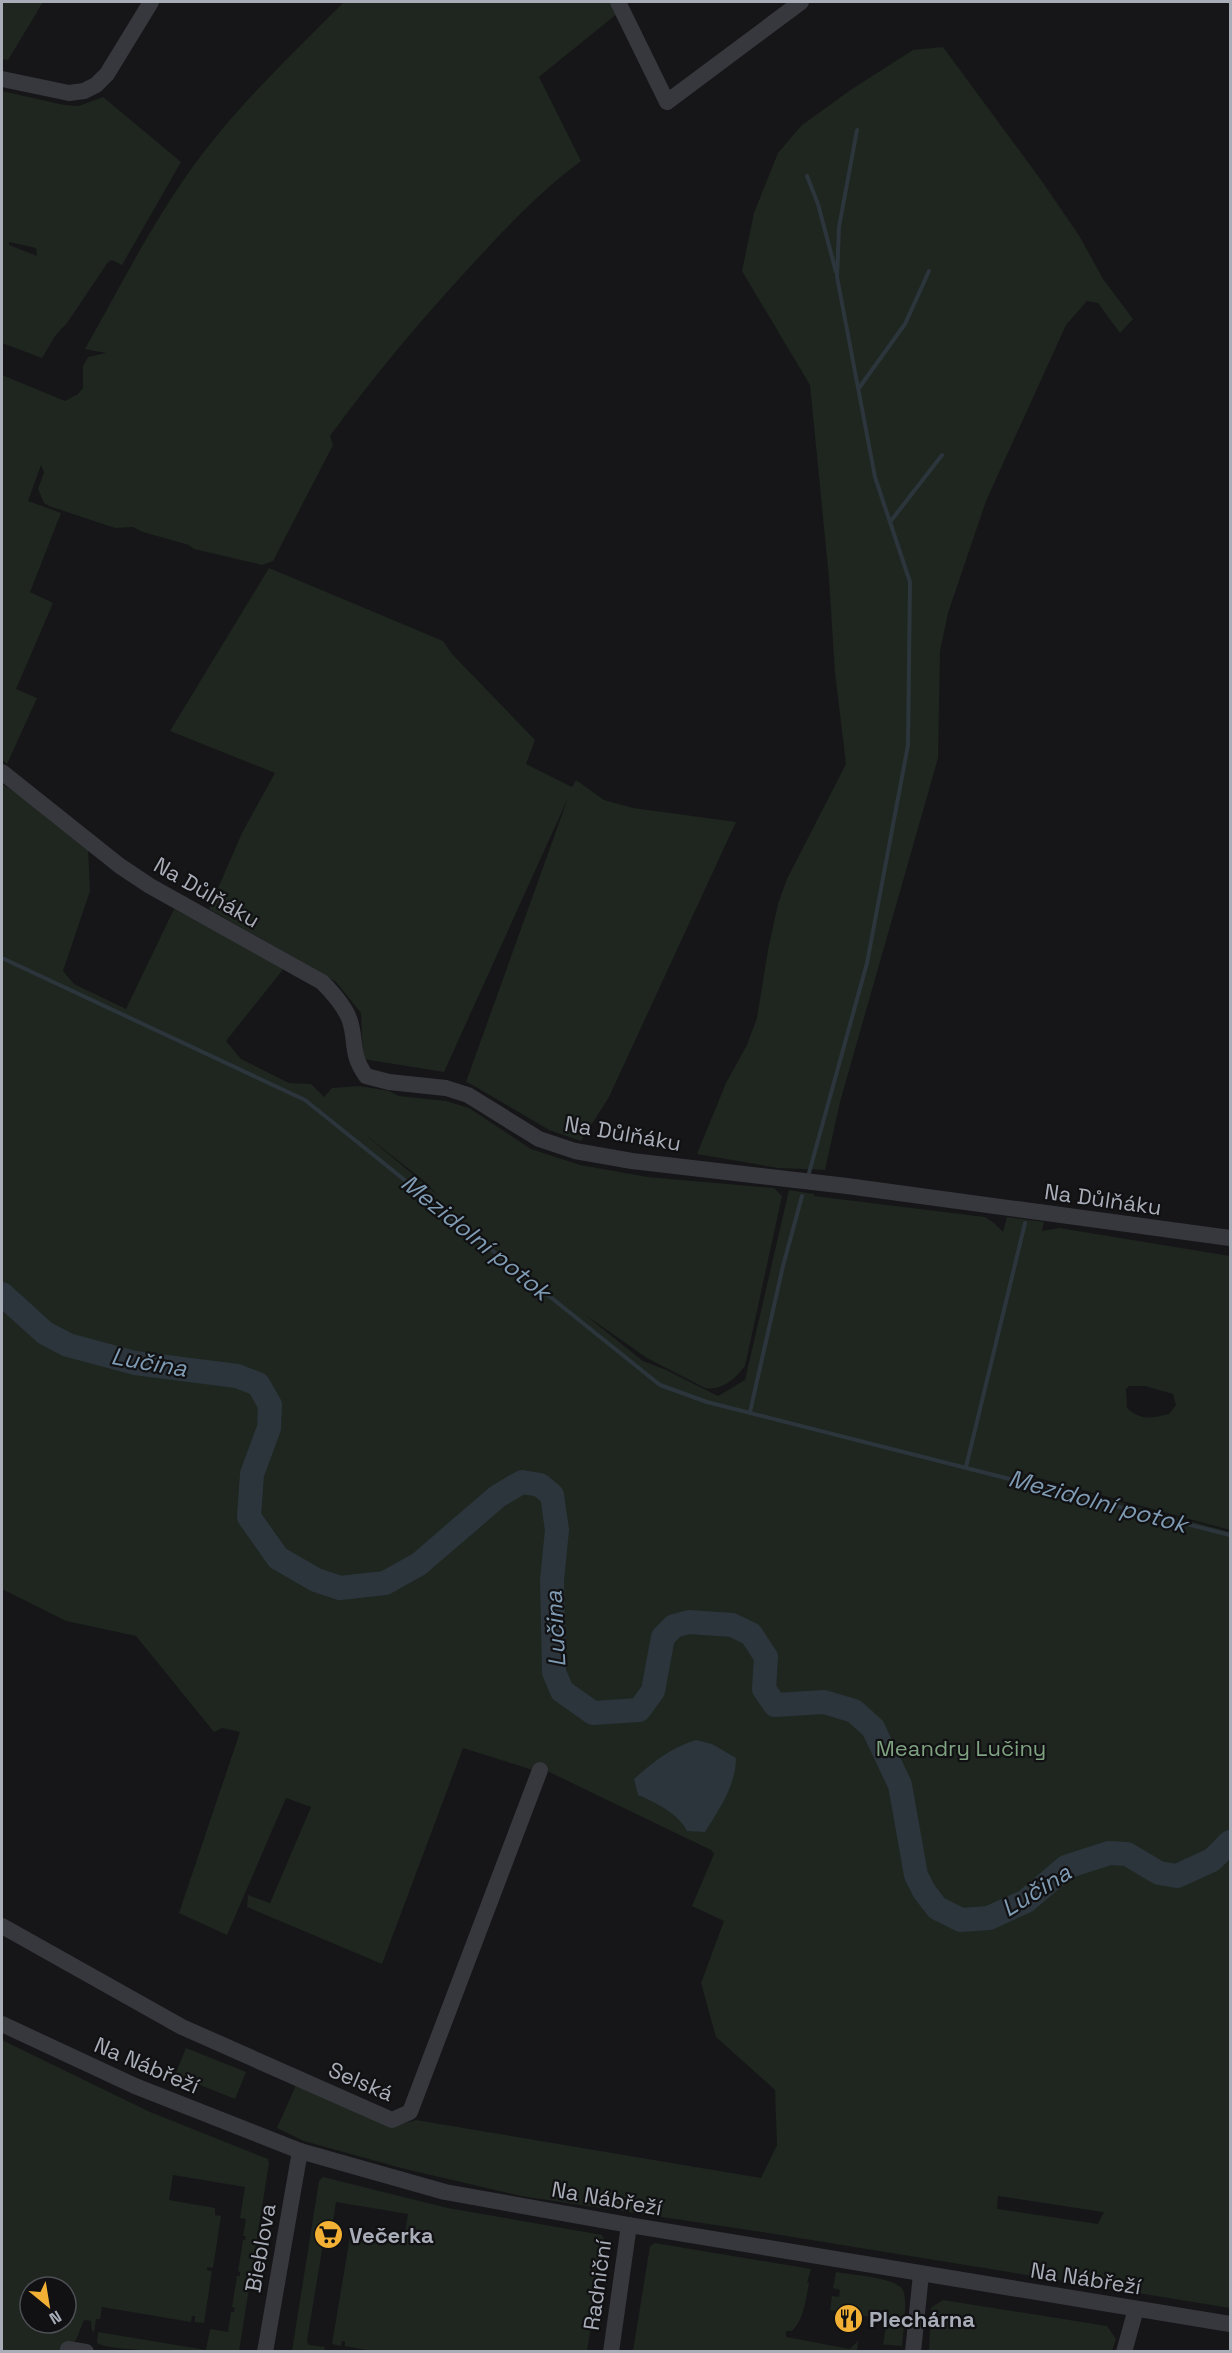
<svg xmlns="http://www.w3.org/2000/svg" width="1232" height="2353" viewBox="0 0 1232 2353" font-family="'Space Grotesk',sans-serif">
<rect width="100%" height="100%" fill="#161618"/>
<g fill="#1e261f" fill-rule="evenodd">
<polygon points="2,2 43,2 8,60 2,59"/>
<path d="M344 2H612L618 13 539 77 581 161C539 192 503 231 468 269 419 322 373 377 330 436L333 445 273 561 262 565 194 549 189 545 143 532 133 527 115 528 49 506 44 503 38 489 44 472 41 465 28 501 61 513 30 592 53 603 16 689 37 698 7 764 2 760V375L65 401 78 394 83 388V366L88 357 106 353 85 349C120 287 152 223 194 165 238 105 292 54 344 2Z"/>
<polygon points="943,47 1041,180 1080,237 1103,279 1133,319 1120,333 1098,303 1087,301 1066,325 986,501 948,613 940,651 938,758 840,1102 825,1170 778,1168 697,1154 726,1083 747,1045 757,1018 768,950 778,904 787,879 846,764 835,673 829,578 810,385 742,271 754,213 778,153 802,125 852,89 913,50"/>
<path d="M2 91 64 105 79 106 103 97 181 162 122 265 112 260 108 262 67 323 55 336 42 358 2 343ZM9 242 36 248 37 256 9 245Z"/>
<polygon points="269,568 443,641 452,654 535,740 526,764 572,787 576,780 604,800 633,808 736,822 609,1097 581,1141 549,1130 476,1087 466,1082 568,798 444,1072 363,1059 361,1013 336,982 209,909 242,833 275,773 170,731"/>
<path d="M2 784 16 793 88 848 90 891 63 971 74 984 126 1009 174 909 285 967 226 1041 241 1059 289 1083 311 1084 324 1097 332 1088 359 1086 389 1091 399 1096 446 1101 469 1108 531 1149 580 1165 648 1177 774 1188 782 1196 745 1366C735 1379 722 1391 705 1388L647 1358 584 1314 643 1361 666 1370 718 1396 745 1380 789 1190 814 1194V1196L985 1217 994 1223 1003 1232 1007 1217 1044 1222 1042 1231 1059 1228 1230 1256V1530L1020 1473 1028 1477 1230 1532V2308L762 2232 521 2196 401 2168 304 2141 277 2128 296 2085 391 2127 416 2120 761 2178 777 2145 775 2090 716 2037 701 1983 724 1921 692 1906 714 1854 711 1850 545 1770H533L463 1748 382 1964 247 1907 248 1895 270 1903 311 1807 286 1798 227 1935 179 1913 240 1732 222 1728 214 1732 136 1636 66 1621 2 1589ZM362 1132 424 1181 439 1196ZM1129 1386H1145L1173 1394 1176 1405 1169 1414C1152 1418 1141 1421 1127 1408L1126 1389ZM998 2196 1103 2212H1104L1098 2224 997 2209Z"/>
<path d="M2 2040 150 2112 268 2159 269 2163 239 2351C214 2351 112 2353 97 2343L98 2332 206 2350 210 2329 228 2332 231 2312H234L235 2308 232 2307 237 2276H240V2272L238 2271 243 2240H245L246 2236H243L246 2219 240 2218 245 2187 173 2175 169 2200 215 2208V2215L221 2216 213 2268 207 2267V2270L212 2271 204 2323 195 2322V2316H192L191 2322 102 2307 100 2319H96L94 2332 92 2331 91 2321 84 2320 76 2340 66 2351H2ZM30 2287H66V2323H30Z"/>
<polygon points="186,2048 246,2072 235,2099 175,2075"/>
<polygon points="323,2177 448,2208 602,2235 605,2242 587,2351 379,2352 345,2346 345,2341 342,2341 341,2346 332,2344 350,2237 356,2238 357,2231 404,2238 408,2214 336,2202 331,2233 325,2232 307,2341 309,2345 325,2347 324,2351 292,2351 319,2181"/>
<path d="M655 2243 811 2269 807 2283H809C806 2299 804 2319 792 2331H786V2337L850 2349 858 2341 857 2351H633L650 2246Z"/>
<path d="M836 2272C850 2275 896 2277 903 2290 908 2301 903 2332 902 2346L878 2344H883L887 2320 830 2310 832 2296 839 2297 840 2290 833 2288Z"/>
<polygon points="943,2300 1107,2326 1116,2339 1112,2351 929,2351 931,2308"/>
</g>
<path fill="#2c353c" d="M696 1740 712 1744 736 1758C736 1785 719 1810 705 1832L687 1831C679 1814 655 1802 638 1795L634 1779C653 1762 672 1747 696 1740Z"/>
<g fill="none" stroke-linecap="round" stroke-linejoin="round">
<g stroke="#2c353c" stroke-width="4">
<polyline points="807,176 818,204 836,272"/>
<polyline points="859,388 905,324 929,271"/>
<polyline points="890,522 942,455"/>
<polyline points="2,958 305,1100 660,1385 707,1402 1230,1535"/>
<polyline points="809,1173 867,963 908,745 910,582 875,477 837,277 839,227 857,130"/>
<polyline points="750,1412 783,1266 802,1196"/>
<polyline points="966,1467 1025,1223"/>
</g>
<polyline stroke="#2c353c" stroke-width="24" points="2,1294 45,1333 68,1345 135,1363 237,1376 258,1384 270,1405 269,1428 252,1474 249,1517 278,1558 316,1580 340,1588 385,1583 419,1564 498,1496 522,1482 540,1485 552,1495 557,1530 552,1580 554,1672 562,1691 593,1713 639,1710 653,1691 663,1637 674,1626 689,1622 732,1625 751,1634 766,1657 764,1689 775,1705 824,1702 854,1711 873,1728 900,1785 916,1875 924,1891 937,1908 961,1920 989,1918 1026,1901 1066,1867 1109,1853 1127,1854 1159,1873 1177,1876 1212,1860 1230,1842"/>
<g stroke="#37383d" stroke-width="16">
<polyline points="618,2 667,102 801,2"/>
<polyline points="2,79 69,93 84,91 96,85 107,74 151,2"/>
<path d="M2 772 120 866 150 886 322 982C333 993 345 1006 350 1021 357 1044 350 1053 366 1076L389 1082 446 1088 468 1095 539 1139 575 1151 632 1161 847 1186 1230 1238"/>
<polyline points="2,1926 182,2027 392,2120 410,2112 540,1770"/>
<polyline points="2,2024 135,2086 300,2151 445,2192 629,2225 1230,2324"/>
<polyline points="68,2349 86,2352"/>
<polyline points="265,2352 300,2151"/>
<polyline points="611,2352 629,2225"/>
<polyline points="913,2352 921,2274"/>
<polyline points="1124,2352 1136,2309"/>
</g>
</g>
<defs>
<symbol id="supermarket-disc" viewBox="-11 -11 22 22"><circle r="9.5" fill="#f2b134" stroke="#111113"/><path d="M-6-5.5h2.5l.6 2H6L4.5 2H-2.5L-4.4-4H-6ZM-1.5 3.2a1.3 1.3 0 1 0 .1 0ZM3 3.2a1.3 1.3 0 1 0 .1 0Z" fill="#111"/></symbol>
<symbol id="restaurant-disc" viewBox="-11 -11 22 22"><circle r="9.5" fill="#f2b134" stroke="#111113"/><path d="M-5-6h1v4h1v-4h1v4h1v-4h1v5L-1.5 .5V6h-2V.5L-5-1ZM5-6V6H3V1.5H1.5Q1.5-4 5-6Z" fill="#111"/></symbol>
</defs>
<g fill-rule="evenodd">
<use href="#supermarket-disc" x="312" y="2218" width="33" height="33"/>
<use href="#restaurant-disc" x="832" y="2302" width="33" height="33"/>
</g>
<g text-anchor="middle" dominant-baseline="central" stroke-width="4.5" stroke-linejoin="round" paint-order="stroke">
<g font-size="22" fill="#a8adb8" stroke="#111113">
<text transform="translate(207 892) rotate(30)">Na Důlňáku</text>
<text transform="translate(623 1133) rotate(10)">Na Důlňáku</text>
<text transform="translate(1103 1199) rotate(8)">Na Důlňáku</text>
<text transform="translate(147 2065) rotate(23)">Na Nábřeží</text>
<text transform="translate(361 2081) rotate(23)">Selská</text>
<text transform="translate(607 2198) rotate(10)">Na Nábřeží</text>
<text transform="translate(260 2248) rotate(-80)">Bieblova</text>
<text transform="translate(1086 2278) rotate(9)">Na Nábřeží</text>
<text transform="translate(597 2285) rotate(-82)">Radniční</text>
</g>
<g font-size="22" fill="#7fa381" stroke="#111113">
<text x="961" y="1748">Meandry Lučiny</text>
</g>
<g font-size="22" font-weight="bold" fill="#a8adb8" stroke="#111113" text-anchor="start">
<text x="349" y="2235">Večerka</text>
<text x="869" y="2319">Plechárna</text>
</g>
<g font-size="24" font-style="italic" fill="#7f9bb3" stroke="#111113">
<text transform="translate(476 1237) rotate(39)">Mezidolní potok</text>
<text transform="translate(149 1362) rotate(10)">Lučina</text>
<text transform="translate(1098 1501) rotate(15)">Mezidolní potok</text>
<text transform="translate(555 1629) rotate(-93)">Lučina</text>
<text transform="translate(1036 1890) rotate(-32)">Lučina</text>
</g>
</g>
<rect width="1232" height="2353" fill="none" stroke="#a8adb8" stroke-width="6"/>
<g transform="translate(48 2305) rotate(150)"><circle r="28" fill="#111113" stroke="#4d4f55" stroke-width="1.5"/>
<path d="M0-4.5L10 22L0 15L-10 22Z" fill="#f2b134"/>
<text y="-9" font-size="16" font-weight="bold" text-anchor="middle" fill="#a8adb8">N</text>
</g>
</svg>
